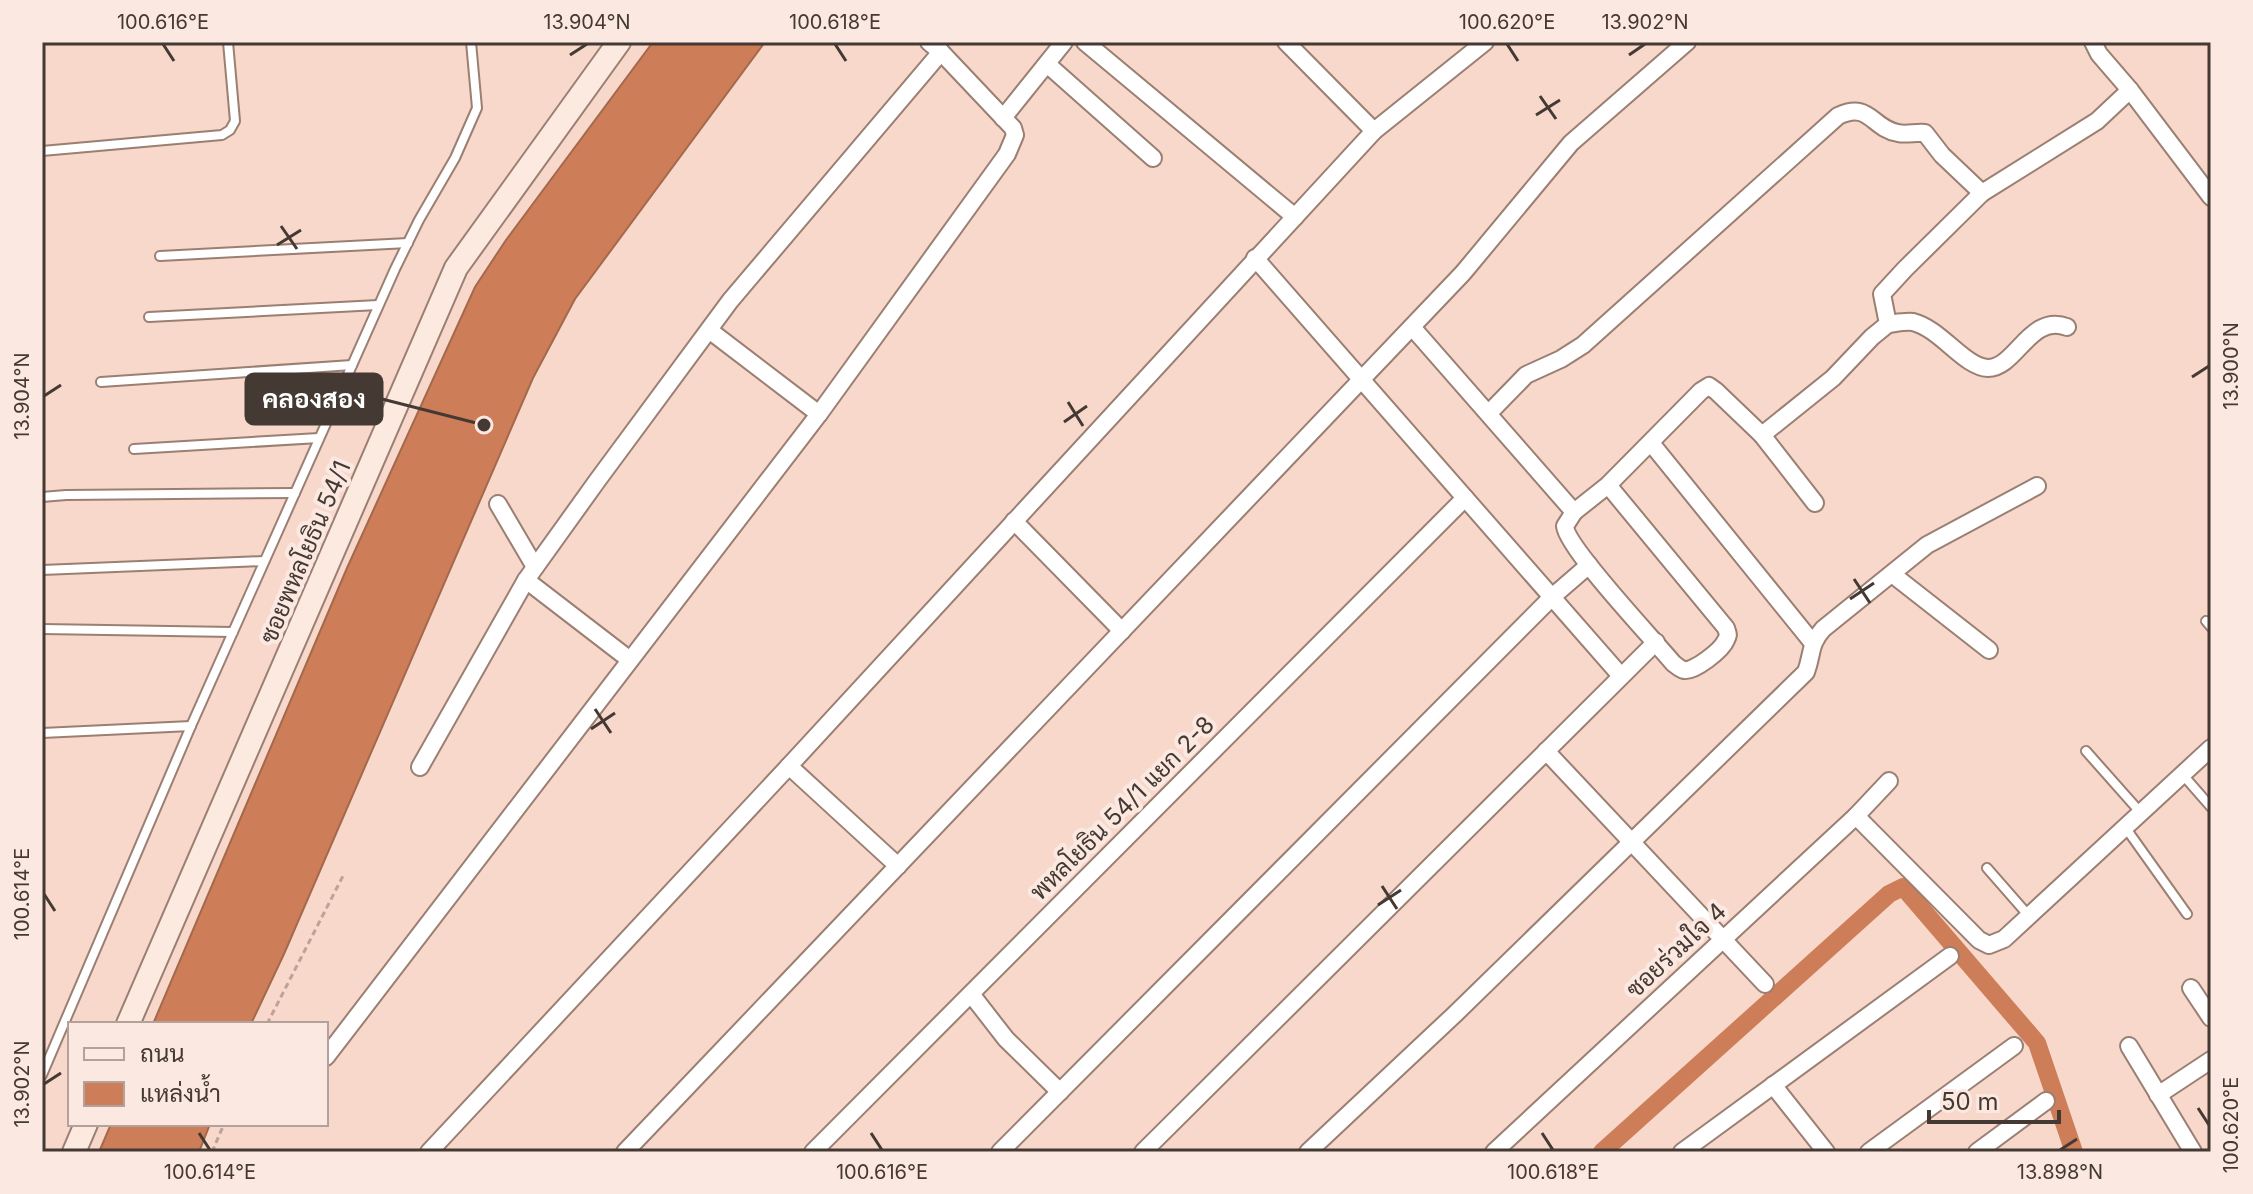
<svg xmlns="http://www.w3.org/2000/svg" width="2253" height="1194" viewBox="0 0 2253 1194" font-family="Inter,Sarabun,sans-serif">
<rect width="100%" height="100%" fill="#f7d8cb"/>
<g fill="#cd7d57" stroke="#a4694c" stroke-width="2">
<polygon points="653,42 765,42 575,299 533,378 284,954 251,1024 153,1024 347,568 475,287 506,240"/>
<polygon points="111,1124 210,1124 199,1152 99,1152"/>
</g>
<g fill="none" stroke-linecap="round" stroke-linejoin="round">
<polyline stroke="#cd7d57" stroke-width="18" points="1602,1152 1889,894 1903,887 2037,1043 2074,1152"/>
<defs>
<g id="lane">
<polyline points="42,151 222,135 230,130 235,121 228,42"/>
<polyline points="160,256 408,243"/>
<polyline points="149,317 378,305"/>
<polyline points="101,382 352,365"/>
<polyline points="134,449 319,438"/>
<polyline points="42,497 66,495 295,493"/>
<polyline points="42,570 264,561"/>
<polyline points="2206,621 2211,627"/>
<polyline points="42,629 233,632"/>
<polyline points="42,733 191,726"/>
<polyline points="2086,751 2141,813"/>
<polyline points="2183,775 2211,807"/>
<polyline points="2125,827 2187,914"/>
<polyline points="1987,868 2029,916"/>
<polyline points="42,1075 191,726 395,269 419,220 455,158 477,108 471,42"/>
</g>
<g id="street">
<polyline points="1085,42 1295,217"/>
<polyline points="1286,42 1374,131"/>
<polyline points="2093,42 2099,54 2130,90"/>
<polyline points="1047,64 1153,158"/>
<polyline points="1003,118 1064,42"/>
<polyline points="1255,258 1621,676"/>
<path d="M1888 324C1896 323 1906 321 1913 322 1941 329 1964 367 1988 368 2016 368 2030 313 2067 327"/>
<polyline points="1412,327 1574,512"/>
<polyline points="709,330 819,414"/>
<path d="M1489 413 1526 375 1561 359 1583 345 1838 116C1870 101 1871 128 1898 133 1906 135 1916 132 1925 133L1942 155 1982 193"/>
<polyline points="1762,435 1815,503"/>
<polyline points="1651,443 1812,642"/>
<path d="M1608 485 1726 628C1728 635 1729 634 1726 640 1722 650 1694 672 1684 670 1680 669 1677 666 1673 663 1654 640 1566 547 1565 526L1574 512 1608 485 1701 391 1709 386 1716 391 1762 435 1833 378 1872 337 1888 324 1882 294 1905 269 1982 193 2097 121 2130 90 2211 197"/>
<polyline points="498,504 535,567"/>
<polyline points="1014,521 1122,631"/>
<polyline points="1892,574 1989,650"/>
<polyline points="526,580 630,660"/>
<polyline points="1546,751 1765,984"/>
<polyline points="789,766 898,866"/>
<polyline points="420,767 526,580 597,481 730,301 941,52"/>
<polyline points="1856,816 1979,940 1989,945 2004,939 2211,748"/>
<polyline points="2191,988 2211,1018"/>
<polyline points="971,994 1006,1039 1060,1092"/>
<polyline points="2129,1046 2193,1152"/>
<polyline points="326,1057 819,414 1007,154 1015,135 1013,128 941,52 929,42"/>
<polyline points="1773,1085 1826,1152"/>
<polyline points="2158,1095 2211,1060"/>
<polyline points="429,1152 789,766 1374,131 1485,42"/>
<polyline points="625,1152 1463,273 1571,143 1687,42"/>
<polyline points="813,1152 1465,498"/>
<polyline points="1000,1152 1552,597 1589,565"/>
<polyline points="1143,1152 1656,642"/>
<path d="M1308 1152 1453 1016 1806 672C1813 653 1809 645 1823 629L1927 545 2037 486"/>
<polyline points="1494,1152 1856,816 1889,781"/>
<polyline points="1682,1152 1950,956"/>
<polyline points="1869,1152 2014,1046"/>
<polyline points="1977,1152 2046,1101"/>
</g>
<g id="secondary">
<polyline points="128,1024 456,268 619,42"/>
<polyline points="74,1152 86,1124"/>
</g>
</defs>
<use href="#lane" stroke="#9a7f72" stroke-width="12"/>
<use href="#street" stroke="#9a7f72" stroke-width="20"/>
<use href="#secondary" stroke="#9a7f72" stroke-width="26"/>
<g stroke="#bba398" stroke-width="3" stroke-dasharray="6 4" stroke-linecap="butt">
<polyline points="267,1024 344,874"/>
<polyline points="212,1152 224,1124"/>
</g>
<use href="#lane" stroke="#fff" stroke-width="8"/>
<use href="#street" stroke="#fff" stroke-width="16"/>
<use href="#secondary" stroke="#fceae1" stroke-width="22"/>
</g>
<path fill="none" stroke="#443933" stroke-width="3" d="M163 44 174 61M835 44 846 61M1507 44 1518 61M570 55 587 44M1629 55 1645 44M1540 96 1556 119M1536 115 1560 100M281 226 297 249M277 245 301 230M2192 377 2209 366M44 396 61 385M1068 402 1083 426M1064 422 1087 406M1854 579 1870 603M1850 599 1874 583M595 709 611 733M591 729 615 713M1382 886 1397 909M44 894 55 911M1378 905 1401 890M44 1084 61 1073M2198 1108 2209 1125M199 1133 210 1150M871 1133 882 1150M1542 1133 1553 1150M2060 1150 2077 1139"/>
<g text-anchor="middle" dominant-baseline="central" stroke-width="8" stroke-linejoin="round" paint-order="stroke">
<g font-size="24" fill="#443933" stroke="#fbe8e0">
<text transform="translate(305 552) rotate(-67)">ซอยพหลโยธิน 54/1</text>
<text transform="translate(1122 808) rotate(-45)">พหลโยธิน 54/1 แยก 2-8</text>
<text transform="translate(1676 950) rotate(-43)">ซอยร่วมใจ 4</text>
</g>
</g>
<path fill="none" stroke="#443933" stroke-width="3" d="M484 425L382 399"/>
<circle fill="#443933" stroke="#fbe8e0" stroke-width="3" cx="484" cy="425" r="8"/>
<rect fill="#443933" stroke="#443933" stroke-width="3" x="246" y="374" width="136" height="50" rx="8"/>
<g font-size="26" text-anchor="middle" font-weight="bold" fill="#fff">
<text x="314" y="408">คลองสอง</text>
</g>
<rect width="2253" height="1194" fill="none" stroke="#fbe8e0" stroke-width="88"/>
<rect x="68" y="1022" width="260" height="104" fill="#fbe8e0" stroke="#b2a29b" stroke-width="2"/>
<rect x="84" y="1048" width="40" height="12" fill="#fceae1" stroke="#b2a29b" stroke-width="2"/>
<text x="140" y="1062" font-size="24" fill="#443933">ถนน</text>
<rect x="84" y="1082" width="40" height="24" fill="#cd7d57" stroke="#b2a29b" stroke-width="2"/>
<text x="140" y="1102" font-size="24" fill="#443933">แหล่งน้ำ</text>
<path d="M1929 1110v12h130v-12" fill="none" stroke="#443933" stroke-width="4"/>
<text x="1941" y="1110" font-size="24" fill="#443933" stroke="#fbe8e0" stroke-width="6" paint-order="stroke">50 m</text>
<rect x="44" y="44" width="2165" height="1106" fill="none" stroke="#443933" stroke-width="3"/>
<g font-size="20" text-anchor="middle" fill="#443933">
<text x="163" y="29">100.616°E</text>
<text x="587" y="29">13.904°N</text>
<text x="835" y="29">100.618°E</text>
<text x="1507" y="29">100.620°E</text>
<text x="1645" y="29">13.902°N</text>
<text transform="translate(2231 366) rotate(-90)" y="7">13.900°N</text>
<text transform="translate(22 396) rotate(-90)" y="7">13.904°N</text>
<text transform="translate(22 894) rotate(-90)" y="7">100.614°E</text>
<text transform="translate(22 1084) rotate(-90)" y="7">13.902°N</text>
<text transform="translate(2231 1125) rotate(-90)" y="7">100.620°E</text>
<text x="210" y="1179">100.614°E</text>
<text x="882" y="1179">100.616°E</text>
<text x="1553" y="1179">100.618°E</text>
<text x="2060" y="1179">13.898°N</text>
</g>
</svg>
